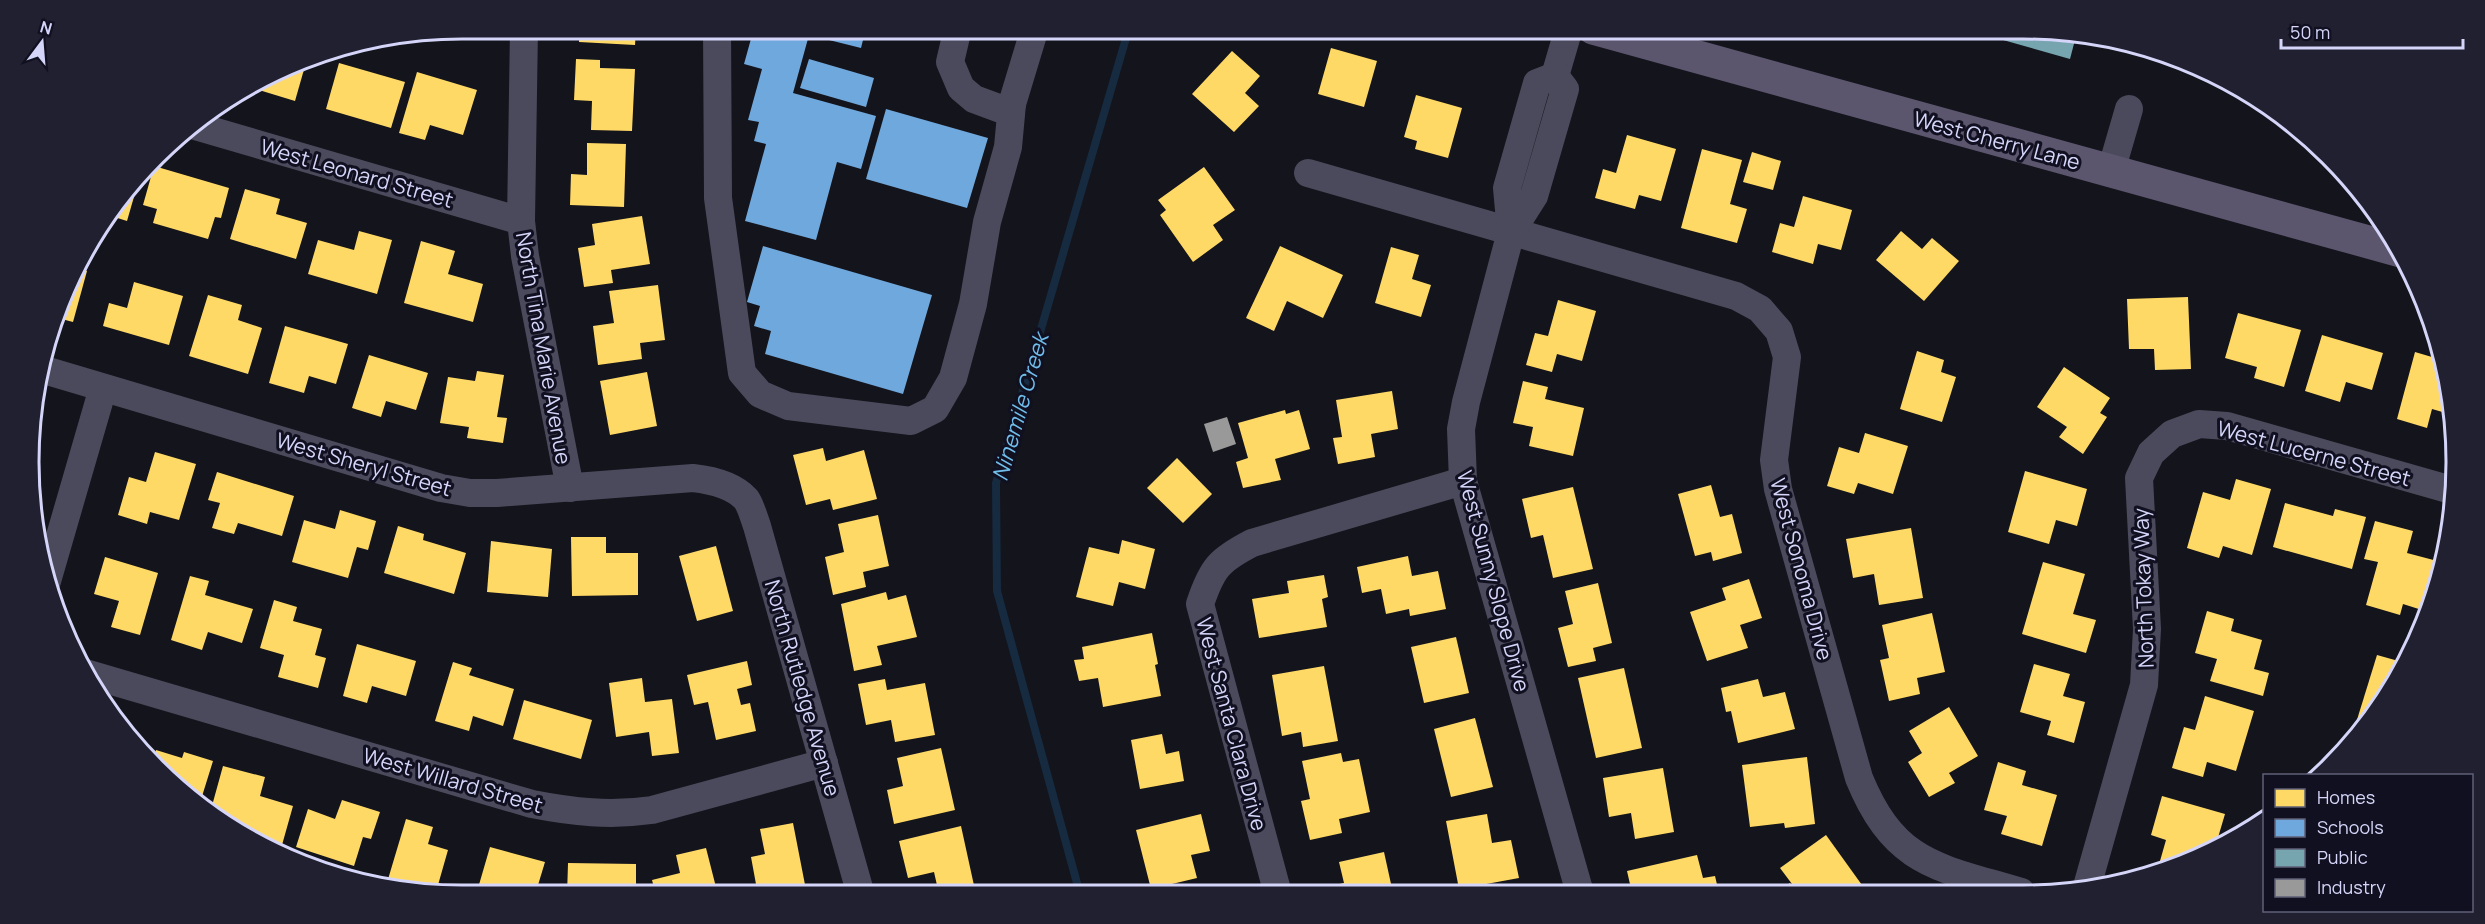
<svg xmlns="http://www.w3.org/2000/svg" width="2485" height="924" viewBox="0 0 2485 924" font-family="Manrope,sans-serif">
<rect width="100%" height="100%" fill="#14141c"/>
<g fill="#ffd966">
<polygon points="580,28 636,28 635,45 579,42"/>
<polygon points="1331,48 1377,61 1364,107 1318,94"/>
<polygon points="1232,51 1260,76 1245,93 1259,106 1234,132 1192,94"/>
<polygon points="307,59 295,101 246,86"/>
<polygon points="576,59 600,60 600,68 635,69 632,131 591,130 592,101 574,100"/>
<polygon points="339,63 405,82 391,128 326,109"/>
<polygon points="417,72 477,90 463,135 430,125 425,140 399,133"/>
<polygon points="1416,95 1462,108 1448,158 1415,149 1417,141 1404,137"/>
<polygon points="1627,135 1676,149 1661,201 1639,195 1635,209 1595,198 1603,169 1616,173"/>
<polygon points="587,143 626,144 624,207 570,205 571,174 587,175"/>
<polygon points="1702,149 1742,160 1730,204 1747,209 1737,243 1681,228"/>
<polygon points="1752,152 1781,161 1773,190 1743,182"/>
<polygon points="154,166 229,188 221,218 215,217 208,239 153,223 157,209 143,205"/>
<polygon points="1204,167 1235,210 1213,225 1223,240 1193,262 1160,215 1166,210 1158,200"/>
<polygon points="138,183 127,221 111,216"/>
<polygon points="245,189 280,199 276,214 307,223 296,259 230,239"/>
<polygon points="1803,196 1852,210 1841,250 1818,244 1813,264 1772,252 1780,223 1794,227"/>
<polygon points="642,216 650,264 611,270 613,283 584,287 578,248 595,245 592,224"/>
<polygon points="359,231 392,240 377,294 308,274 318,240 354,250"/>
<polygon points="1901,231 1922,249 1932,238 1959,261 1924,301 1876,260"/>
<polygon points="421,241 455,251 448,274 483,284 473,322 404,303"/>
<polygon points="1280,246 1343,275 1323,318 1287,301 1274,331 1246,318"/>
<polygon points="1391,247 1419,255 1412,279 1431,285 1421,317 1375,303"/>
<polygon points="76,268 87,271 73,322 54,317"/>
<polygon points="134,282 183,296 169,345 103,326 109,303 127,308"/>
<polygon points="658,285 665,340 640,343 642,359 598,365 593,326 614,323 609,291"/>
<polygon points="208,295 242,305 238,320 262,328 248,374 189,356"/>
<polygon points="2188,297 2191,369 2155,370 2154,349 2129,349 2127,299"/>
<polygon points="1558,300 1596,311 1582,361 1557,354 1552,372 1526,365 1535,333 1548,336"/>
<polygon points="2238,313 2301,330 2284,387 2254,378 2257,367 2225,358"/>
<polygon points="285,326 348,344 336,384 309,376 304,393 269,383"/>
<polygon points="2322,335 2383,353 2372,390 2346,382 2340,402 2305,391"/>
<polygon points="1917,351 1944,360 1941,372 1956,377 1942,422 1900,409"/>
<polygon points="2415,352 2442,360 2453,406 2453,415 2432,409 2427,428 2397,419"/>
<polygon points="369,355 428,373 416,410 386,401 381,417 352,408"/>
<polygon points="2064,367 2110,398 2100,413 2107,417 2083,454 2059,437 2067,427 2037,407"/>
<polygon points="477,371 504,375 497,417 507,418 503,443 467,438 469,427 440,423 448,377 475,381"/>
<polygon points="647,372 657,426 610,435 600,381"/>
<polygon points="1523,381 1548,387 1545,399 1584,408 1573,456 1529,446 1533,427 1513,423"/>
<polygon points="1392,391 1398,429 1371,434 1375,457 1338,464 1333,438 1342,437 1336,400"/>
<polygon points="1285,410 1286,414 1299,410 1310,449 1275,459 1281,480 1243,488 1236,462 1248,458 1238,423"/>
<polygon points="1865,433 1908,446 1893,494 1858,483 1854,494 1827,486 1839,447 1859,453"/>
<polygon points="823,448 826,461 864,450 877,499 833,510 830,499 806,505 793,455"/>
<polygon points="155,452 196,464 179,520 150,512 147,524 118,515 129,477 146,482"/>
<polygon points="1177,458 1212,494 1183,523 1147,488"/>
<polygon points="2025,471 2087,489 2077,526 2056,520 2049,544 2008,532"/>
<polygon points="217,472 294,496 282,536 238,523 234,534 212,528 220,503 208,500"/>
<polygon points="2236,479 2271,489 2252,555 2223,546 2219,558 2187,548 2203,492 2230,500"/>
<polygon points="1711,485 1720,517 1732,514 1742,553 1713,561 1711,552 1695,556 1678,494"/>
<polygon points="1573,487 1593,569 1553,578 1543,535 1531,538 1522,499"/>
<polygon points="2285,503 2333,516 2335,509 2366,517 2352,569 2273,547"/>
<polygon points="340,510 376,521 368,550 357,547 348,578 292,562 304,520 335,529"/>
<polygon points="878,515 889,566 863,572 866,587 833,595 825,557 844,552 838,524"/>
<polygon points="2375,521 2413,531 2407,553 2441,562 2425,611 2403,604 2400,615 2366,605 2378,562 2364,559"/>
<polygon points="398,526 424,534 423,540 466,553 454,594 384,573"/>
<polygon points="1911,528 1923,598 1879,605 1874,574 1853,578 1846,539"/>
<polygon points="571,537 606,537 606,553 638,553 638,595 572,596"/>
<polygon points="1122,540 1155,549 1145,589 1119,582 1113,606 1076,597 1089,547 1119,554"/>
<polygon points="491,541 552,549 548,597 487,592"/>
<polygon points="716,546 733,611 697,621 679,556"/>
<polygon points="1408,556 1412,576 1438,571 1446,609 1410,616 1409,609 1386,614 1381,589 1362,593 1357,567"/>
<polygon points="105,557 158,573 140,635 111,627 119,601 94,594"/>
<polygon points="2043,562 2085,574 2073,614 2096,620 2086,653 2022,634"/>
<polygon points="1324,575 1328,597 1322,599 1327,627 1259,638 1252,599 1289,593 1287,581"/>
<polygon points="190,576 209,581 205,595 253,609 242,643 208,632 202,650 171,640"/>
<polygon points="1749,579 1762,618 1740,625 1748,648 1707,661 1690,612 1726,600 1722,588"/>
<polygon points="1598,583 1612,643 1593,648 1596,661 1568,667 1558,628 1573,624 1565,591"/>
<polygon points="886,592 888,600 906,595 917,637 877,646 882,665 854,671 841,604"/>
<polygon points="274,600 297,607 293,621 322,629 315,655 326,658 318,688 278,677 284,655 260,648"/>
<polygon points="2207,611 2234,619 2231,631 2262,640 2254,669 2269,673 2263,696 2210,681 2217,659 2195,653"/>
<polygon points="1932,613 1945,672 1917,678 1920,694 1889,701 1880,660 1889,658 1882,625"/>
<polygon points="1152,633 1158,664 1155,665 1161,696 1103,707 1098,678 1079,681 1074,660 1084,659 1082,647"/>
<polygon points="1456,637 1469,693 1424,703 1411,647"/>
<polygon points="357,644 416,661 406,696 372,686 367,703 343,696"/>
<polygon points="2377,655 2402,662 2384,703 2364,725 2356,723"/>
<polygon points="747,661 752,685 737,689 741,705 750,703 756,731 716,740 708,702 694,705 687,675"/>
<polygon points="453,662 472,668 469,675 514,689 503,726 473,716 469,731 435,721"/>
<polygon points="2034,664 2070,674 2063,696 2085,702 2074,743 2047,735 2051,721 2020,712"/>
<polygon points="1324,666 1338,741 1303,747 1301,732 1282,736 1272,675"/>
<polygon points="1624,668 1642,748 1596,758 1578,678"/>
<polygon points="642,678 645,702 672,699 679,753 652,756 649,732 616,737 609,683"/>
<polygon points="885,679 887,690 925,683 935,735 895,742 891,720 866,725 858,684"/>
<polygon points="1758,679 1763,697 1785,692 1795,729 1738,743 1731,711 1726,712 1721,688"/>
<polygon points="2205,696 2254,711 2236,771 2207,762 2203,777 2172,768 2184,727 2195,730"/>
<polygon points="524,700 592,720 581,759 513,739"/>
<polygon points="1949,707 1978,756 1949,773 1955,783 1929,797 1908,762 1922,753 1909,731"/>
<polygon points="1475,718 1493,787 1451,797 1434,729"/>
<polygon points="1162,734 1166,754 1179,751 1184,781 1140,789 1131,740"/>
<polygon points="941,748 955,810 894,824 887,790 903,786 897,758"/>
<polygon points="156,750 182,758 184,752 213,761 199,806 154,758"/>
<polygon points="1341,753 1343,762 1359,759 1370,812 1339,819 1342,833 1310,840 1301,801 1310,799 1302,761"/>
<polygon points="1807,757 1815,824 1785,828 1784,823 1750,827 1742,765"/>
<polygon points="1998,762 2026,771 2022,785 2057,795 2042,846 2001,834 2007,816 1984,810"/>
<polygon points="223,766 265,777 260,796 293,806 282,845 267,841 265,848 246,836 247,833 236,830 210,813"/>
<polygon points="1663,768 1674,832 1635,839 1631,813 1609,817 1603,778"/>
<polygon points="2162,796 2225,814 2214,851 2158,868 2166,840 2151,835"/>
<polygon points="342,800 380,812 371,839 363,837 354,866 296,847 308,809 335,819"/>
<polygon points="1201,814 1210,851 1191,855 1197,878 1151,889 1136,830"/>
<polygon points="1487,814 1492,843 1511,840 1519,878 1459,889 1446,821"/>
<polygon points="406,819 433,827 428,844 448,850 436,892 386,886"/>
<polygon points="793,823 807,895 758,895 751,857 765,854 760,829"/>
<polygon points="961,826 975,890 956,894 939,894 934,872 908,878 899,841"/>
<polygon points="1826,835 1867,892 1798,892 1780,868"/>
<polygon points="490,847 545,862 535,895 476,895"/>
<polygon points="706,848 718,895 656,895 652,880 680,873 676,855"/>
<polygon points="1384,852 1393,893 1326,893 1325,887 1344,883 1339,862"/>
<polygon points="1697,855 1703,878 1715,876 1719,893 1632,893 1627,871"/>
<polygon points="568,863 636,864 636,895 567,895"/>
<polygon points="1790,883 1796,892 1783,892 1781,889"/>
</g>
<g fill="#6fa8dc">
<polygon points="754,28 866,28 861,48 809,35 793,93 876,116 861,169 837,162 816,240 745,221 766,144 754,141 759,122 748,120 762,69 744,64"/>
<polygon points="809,59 874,78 866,107 800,88"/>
<polygon points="886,109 988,138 967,208 866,179"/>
<polygon points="763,246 932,295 903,394 765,354 771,331 754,326 760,306 747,302"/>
</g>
<polygon fill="#76a5af" points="1999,28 2023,28 2076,36 2070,59 1996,38"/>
<polygon fill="#999" points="1227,417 1236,444 1213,452 1204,424"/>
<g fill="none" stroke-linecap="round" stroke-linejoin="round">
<polyline stroke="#162a40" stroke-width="8" points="1080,894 997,591 996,483 1129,28"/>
<g stroke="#4a4a5c" stroke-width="28">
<polyline points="524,28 521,221 525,256 570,488"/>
<polyline points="717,28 718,198 742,373 760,394 788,406 911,421 935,409 953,378 973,304 987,222 1008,147 1012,104"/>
<polyline points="958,28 950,62 961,88 974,99 1001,109 1012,104 1035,28"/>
<polyline points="1555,76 1569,28"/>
<polyline points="192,125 521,221"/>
<polyline points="2111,171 2129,109"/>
<path d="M1308 173 1736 296 1760 309 1779 331 1787 357 1774 460 1778 489 1859 778C1895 866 1939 867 2021 892"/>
<polyline points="1511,232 1507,188 1537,83 1555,76 1565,89 1534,196 1511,232 1466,402 1461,429 1463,481 1580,893"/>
<path d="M41 369 441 488 470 493H497L693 478C711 480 733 485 746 499 751 506 754 518 757 526L861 895"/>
<polyline points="47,581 103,388"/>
<path d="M85 673 532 804C573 812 610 816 652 810L824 763"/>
<polyline points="2086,890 2144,685 2147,629 2139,478 2151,453 2172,434 2199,424 2227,426 2455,491"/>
<path d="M1278 894 1200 604C1212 568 1219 560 1252 543L1463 481"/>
</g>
<polyline stroke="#5b556d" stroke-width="33" points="1593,28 2401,251"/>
</g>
<g text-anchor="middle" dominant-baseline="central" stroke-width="6" stroke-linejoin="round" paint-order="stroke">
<g font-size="21" fill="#d5d5f9" stroke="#111020">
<text transform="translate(1997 140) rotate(15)">West Cherry Lane</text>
<text transform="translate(357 173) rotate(16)">West Leonard Street</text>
<text transform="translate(544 348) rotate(80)">North Tina Marie Avenue</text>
<text transform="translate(2314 453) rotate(15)">West Lucerne Street</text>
<text transform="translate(364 464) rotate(16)">West Sheryl Street</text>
<text transform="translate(1802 569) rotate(75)">West Sonoma Drive</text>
<text transform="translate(1494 581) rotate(75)">West Sunny Slope Drive</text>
<text transform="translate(2143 588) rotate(-92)">North Tokay Way</text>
<text transform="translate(803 688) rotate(74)">North Rutledge Avenue</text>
<text transform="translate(1232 724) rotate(75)">West Santa Clara Drive</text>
<text transform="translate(453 780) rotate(16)">West Willard Street</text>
</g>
<g font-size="22" font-style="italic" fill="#70beec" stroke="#111020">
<text transform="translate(1020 407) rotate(-74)">Ninemile Creek</text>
</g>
</g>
<path d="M0 0H2485V924H0ZM462 39H2023A423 423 0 0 1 2446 462V462A423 423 0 0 1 2023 885H462A423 423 0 0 1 39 462V462A423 423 0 0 1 462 39Z" fill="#212031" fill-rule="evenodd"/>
<path fill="none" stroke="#d5d5f9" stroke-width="3" d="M462 39H2023A423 423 0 0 1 2446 462V462A423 423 0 0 1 2023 885H462A423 423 0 0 1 39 462V462A423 423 0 0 1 462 39Z"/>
<rect x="2263" y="774" width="210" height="138" fill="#111020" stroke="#5f5f77" stroke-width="1.5"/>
<rect x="2275" y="789" width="30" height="18" fill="#ffd966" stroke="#5f5f77" stroke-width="1.5"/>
<text x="2317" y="804" font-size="18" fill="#d5d5f9">Homes</text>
<rect x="2275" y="819" width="30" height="18" fill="#6fa8dc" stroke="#5f5f77" stroke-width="1.5"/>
<text x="2317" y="834" font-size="18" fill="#d5d5f9">Schools</text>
<rect x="2275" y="849" width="30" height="18" fill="#76a5af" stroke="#5f5f77" stroke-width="1.5"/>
<text x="2317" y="864" font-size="18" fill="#d5d5f9">Public</text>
<rect x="2275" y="879" width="30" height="18" fill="#999999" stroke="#5f5f77" stroke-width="1.5"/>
<text x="2317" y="894" font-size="18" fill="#d5d5f9">Industry</text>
<g transform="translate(42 42) rotate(16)" stroke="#111020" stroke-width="4.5" paint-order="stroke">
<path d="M0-4.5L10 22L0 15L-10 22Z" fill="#d5d5f9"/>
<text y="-9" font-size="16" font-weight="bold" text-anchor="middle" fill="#d5d5f9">N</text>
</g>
<path d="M2281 39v9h182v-9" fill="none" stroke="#d5d5f9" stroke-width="3"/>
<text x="2290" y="39" font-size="18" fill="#d5d5f9" stroke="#111020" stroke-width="4.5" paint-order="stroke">50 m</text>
</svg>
